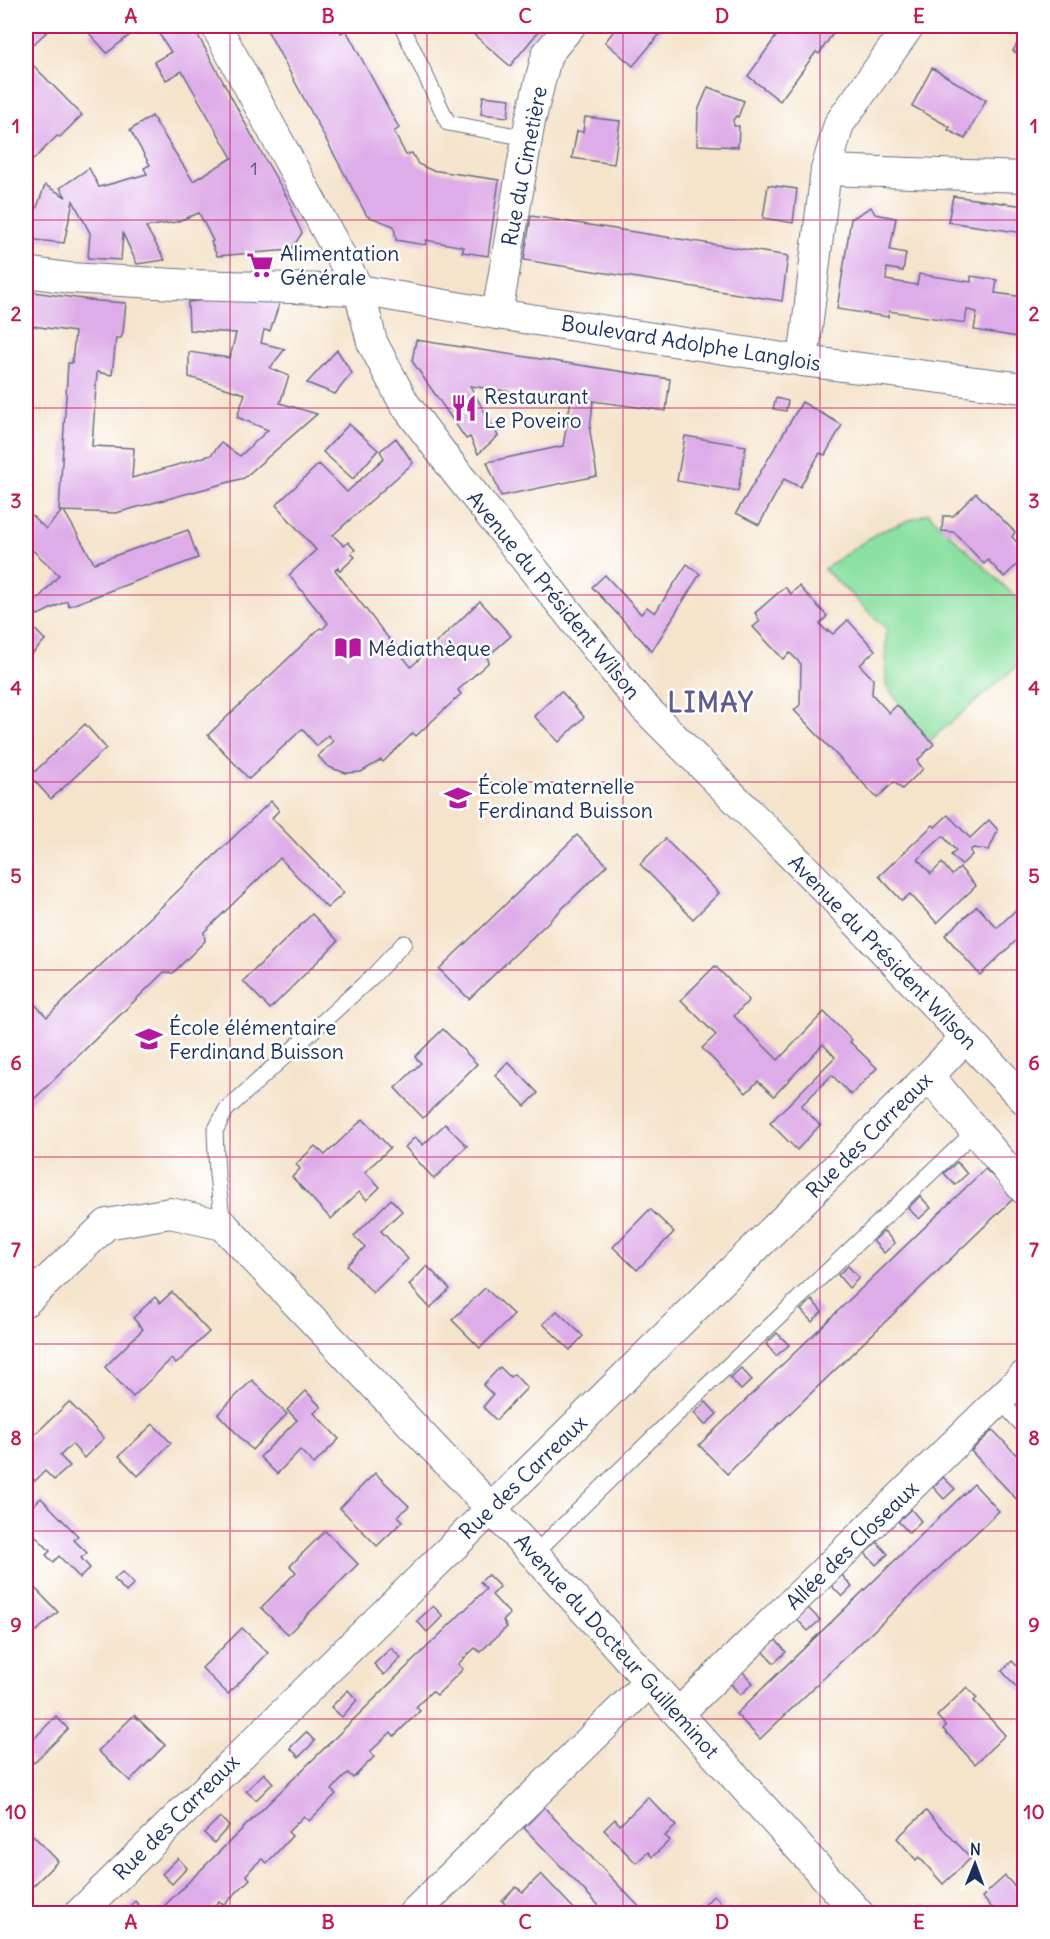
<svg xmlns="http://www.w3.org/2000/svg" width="1050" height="1939" viewBox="0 0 1050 1939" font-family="Delius,sans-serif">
<rect width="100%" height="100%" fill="#fff"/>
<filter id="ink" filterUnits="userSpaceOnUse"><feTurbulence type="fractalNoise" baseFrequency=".0167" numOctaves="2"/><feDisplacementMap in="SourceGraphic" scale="12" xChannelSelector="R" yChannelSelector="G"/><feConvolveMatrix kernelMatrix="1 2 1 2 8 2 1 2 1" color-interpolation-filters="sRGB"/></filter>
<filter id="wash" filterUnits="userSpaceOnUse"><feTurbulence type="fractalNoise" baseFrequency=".008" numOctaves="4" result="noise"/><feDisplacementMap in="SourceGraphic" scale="24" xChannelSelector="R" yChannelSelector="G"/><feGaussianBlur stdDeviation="1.35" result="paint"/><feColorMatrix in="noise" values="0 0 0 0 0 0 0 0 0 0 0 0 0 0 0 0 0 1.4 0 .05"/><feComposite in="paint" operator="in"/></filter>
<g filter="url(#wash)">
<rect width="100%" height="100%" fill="#f5e4cc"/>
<polygon fill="#8ce1a2" stroke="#548880" stroke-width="1.5" points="928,513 1024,605 1024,660 928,742 886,685 886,628 824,569 877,533"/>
<g id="blocks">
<g fill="#deace8">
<polygon points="26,26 53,26 26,51"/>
<polygon points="99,26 141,26 107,53 89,33"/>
<polygon points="154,26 193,26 257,145 292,206 291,210 302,233 291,250 217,256 211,242 213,241 199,213 176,222 146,227 165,260 137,264 123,234 121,260 88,258 90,233 73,201 64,243 26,239 26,209 36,210 45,185 66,197 60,188 89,168 99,187 147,174 144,168 150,165 130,130 152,116 193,181 232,158 182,71 166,80 154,62 171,52"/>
<polygon points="265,26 337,26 341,33 346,30 399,128 394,132 406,155 412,153 418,164 431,170 499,180 488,256 462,252 464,247 426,240 425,245 396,240 394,226 367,216"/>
<polygon points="464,26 543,26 510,66"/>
<polygon points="618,26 663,26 659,35 633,66 605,42"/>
<polygon points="800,26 831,26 836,29 819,54 816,52 780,101 748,76 782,28 793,35"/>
<polygon points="1024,31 1024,57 1013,51"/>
<polygon points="26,58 82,115 60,137 57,136 26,167"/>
<polygon points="932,68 986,100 965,139 948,130 950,127 912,106"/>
<polygon points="708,87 744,101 738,117 736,116 733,120 734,126 739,126 738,147 697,145 698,111"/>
<polygon points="483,96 510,99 508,117 481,114"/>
<polygon points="585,117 620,121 614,164 572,158 577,131 583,132"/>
<polygon points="768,185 797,189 793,223 763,218"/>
<polygon points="953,196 1024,206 1024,233 948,222"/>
<polygon points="871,207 875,214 896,218 890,250 906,253 903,271 887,268 886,280 917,285 919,274 971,282 971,276 997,280 995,293 1024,297 1024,338 974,330 977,312 967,310 965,323 889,311 888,317 837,309 851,219"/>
<polygon points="531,216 788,256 782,301 524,260"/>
<polygon points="26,291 97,301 126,303 123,332 121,338 116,338 112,375 97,372 92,446 134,448 132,478 211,455 221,443 240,456 268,430 237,417 245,394 189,377 189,352 230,358 236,333 189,330 188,302 283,293 270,331 264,330 261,343 285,349 270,368 289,376 280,403 317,414 244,478 116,513 64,511 94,563 188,530 198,558 69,606 67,601 38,615 31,607 59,575 26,544 26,510 46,529 62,511 59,511 68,363 72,363 75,332 26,325"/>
<polygon points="416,340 670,379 666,411 593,401 590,431 597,476 501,496 487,462 563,446 571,400 470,386 498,436 478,454 470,437 466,439 412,361"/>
<polygon points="337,350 352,373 335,394 307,383"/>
<polygon points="776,398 788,401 786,411 773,409"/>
<polygon points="802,402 842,425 825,455 820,453 800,487 784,479 759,525 736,513"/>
<polygon points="349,424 378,450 353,479 323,452"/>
<polygon points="685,436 746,446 738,491 677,481"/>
<polygon points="396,438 413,463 333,535 344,546 348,542 355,550 351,553 355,557 340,571 338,568 335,570 411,667 480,601 511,636 487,657 489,662 458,690 461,694 416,736 413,733 383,762 381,760 361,772 346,773 334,769 327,766 318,756 333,741 328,735 317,746 302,729 249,779 208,735 320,628 323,629 328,623 289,575 316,550 276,505 319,464 347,492 384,458 380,451"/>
<polygon points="976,493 1015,532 1012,537 1024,550 1024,558 1004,577 988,560 984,564 954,532 942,531 943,516 953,516"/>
<polygon points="687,564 700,574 652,651 592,587 605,575 641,614 647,607 655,613"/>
<polygon points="799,586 827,616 820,624 827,632 828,630 833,634 848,620 875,650 860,665 873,679 872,694 889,713 897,705 934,744 917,761 923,769 902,789 894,782 877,798 794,710 800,705 801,664 790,653 783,659 753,627 760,621 755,613 785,587 791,594"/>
<polygon points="26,620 45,640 26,660"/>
<polygon points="561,691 584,717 559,742 534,716"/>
<polygon points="85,724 106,748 51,799 30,776"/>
<polygon points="271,801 279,810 272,818 344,893 327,908 280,858 204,932 205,941 173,973 164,972 26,1107 26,995 47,1017"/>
<polygon points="948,815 970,838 989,820 998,830 989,850 973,848 970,851 972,855 961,865 951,855 956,851 943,836 918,859 931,874 942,863 952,875 960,868 976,886 937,923 910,894 902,901 879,876 933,825 935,827"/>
<polygon points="577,835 607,865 469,999 439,969"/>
<polygon points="665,839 719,893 693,919 640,864"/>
<polygon points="1024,902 1024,920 1016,929 1021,936 980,975 945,935 977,906 997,928"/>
<polygon points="312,914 338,941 270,1009 243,981"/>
<polygon points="715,966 749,1000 734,1016 778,1060 824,1012 852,1040 850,1042 877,1068 851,1095 832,1075 801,1106 820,1125 797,1150 770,1123 835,1057 823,1044 774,1096 758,1081 746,1093 702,1048 716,1035 681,1000"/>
<polygon points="443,1029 477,1064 423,1118 395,1088 421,1063 415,1057"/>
<polygon points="508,1062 538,1093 525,1106 495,1075"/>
<polygon points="363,1119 390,1148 365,1172 380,1187 367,1200 359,1192 331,1219 292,1177 300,1169 296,1164 315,1146 325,1155"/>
<polygon points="445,1124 467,1146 434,1179 405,1147 415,1137 423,1145"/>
<polygon points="957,1162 967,1174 955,1185 944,1173"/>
<polygon points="985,1169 1015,1197 727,1474 699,1445"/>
<polygon points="920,1196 931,1208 919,1219 908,1208"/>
<polygon points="391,1199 402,1211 381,1231 408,1259 373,1293 347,1265 365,1247 354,1236"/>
<polygon points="650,1209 674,1232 637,1270 613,1247"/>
<polygon points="884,1231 895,1243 884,1253 873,1241"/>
<polygon points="427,1266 450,1289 430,1308 409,1285"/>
<polygon points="848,1266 859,1278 849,1288 838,1275"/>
<polygon points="485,1288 514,1315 480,1348 452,1320"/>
<polygon points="172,1292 209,1332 176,1364 171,1359 133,1397 105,1367 143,1329 133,1318 155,1297 160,1303"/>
<polygon points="812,1300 822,1312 812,1322 801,1310"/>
<polygon points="557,1311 583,1336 570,1350 543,1324"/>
<polygon points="777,1333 789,1345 776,1356 766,1344"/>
<polygon points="500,1367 510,1377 514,1374 527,1388 496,1420 483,1407 493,1395 483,1385"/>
<polygon points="741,1368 752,1380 741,1390 730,1378"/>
<polygon points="252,1380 287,1414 252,1450 218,1414"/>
<polygon points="306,1391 321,1407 314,1413 339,1439 314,1464 300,1450 277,1474 260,1457 297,1420 287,1410"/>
<polygon points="69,1402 104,1438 84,1458 72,1444 60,1456 70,1466 54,1480 45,1471 35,1481 26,1470 26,1443"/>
<polygon points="706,1402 717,1414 705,1425 694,1413"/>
<polygon points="153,1424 171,1443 138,1476 119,1456"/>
<polygon points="993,1430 1024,1463 1024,1507 971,1451"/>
<polygon points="375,1473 409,1506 398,1516 403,1521 377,1546 340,1508"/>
<polygon points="943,1477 955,1489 944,1499 933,1487"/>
<polygon points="974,1484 999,1511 760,1739 736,1714"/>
<polygon points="41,1498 78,1536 74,1540 87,1553 81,1558 90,1568 80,1578 59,1556 53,1562 46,1555 50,1551 26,1526 26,1501 31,1507"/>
<polygon points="911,1509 921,1521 909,1533 898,1521"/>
<polygon points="325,1531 358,1564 288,1634 261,1608 296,1572 290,1566"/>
<polygon points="877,1542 888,1554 876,1565 865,1553"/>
<polygon points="122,1572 134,1584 126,1592 114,1579"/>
<polygon points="488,1575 500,1587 492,1595 510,1614 503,1621 507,1627 480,1652 475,1648 458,1664 463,1669 437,1695 432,1691 416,1707 420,1711 394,1736 391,1732 370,1752 374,1757 353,1778 348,1773 339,1782 332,1790 336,1794 309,1821 304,1816 288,1832 292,1836 267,1863 262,1859 254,1866 246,1875 250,1879 224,1905 219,1901 207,1914 156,1914 486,1589 480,1582"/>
<polygon points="842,1575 852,1587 842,1597 831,1585"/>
<polygon points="29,1582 58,1612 33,1634 26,1626 26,1586"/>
<polygon points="433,1606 443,1616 427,1632 417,1621"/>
<polygon points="808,1608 820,1620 808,1631 796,1618"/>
<polygon points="242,1628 268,1653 228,1694 202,1668"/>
<polygon points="775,1639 786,1652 774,1663 763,1651"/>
<polygon points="391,1648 401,1658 384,1675 374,1664"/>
<polygon points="1012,1661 1024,1673 1024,1688 1021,1692 1002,1671"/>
<polygon points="742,1671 753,1683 740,1695 730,1683"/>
<polygon points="967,1687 977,1698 974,1701 1005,1735 975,1764 943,1729 946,1726 937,1716"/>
<polygon points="348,1690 357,1700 342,1717 331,1707"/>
<polygon points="134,1715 165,1745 130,1781 98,1751"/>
<polygon points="56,1716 68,1729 34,1763 26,1753 26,1747"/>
<polygon points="306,1732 315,1741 299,1757 290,1748"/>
<polygon points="264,1773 273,1783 256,1800 246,1791"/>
<polygon points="648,1797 676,1826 665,1836 670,1840 652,1857 648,1852 636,1863 604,1830 615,1819 620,1825"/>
<polygon points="544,1807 555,1819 646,1914 607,1914 524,1828"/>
<polygon points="926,1811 971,1858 943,1884 919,1857 916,1860 897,1838"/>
<polygon points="220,1817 229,1826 214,1843 204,1833"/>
<polygon points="26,1828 58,1861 29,1890 26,1887"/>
<polygon points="178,1858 187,1868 172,1884 162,1874"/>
<polygon points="541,1874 579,1914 500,1914 507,1906 502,1901 516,1887 523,1892"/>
<polygon points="1005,1876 1016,1888 1024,1880 1024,1914 998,1914 982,1897"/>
<polygon points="714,1895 725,1907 718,1914 696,1914"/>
<polygon points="135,1901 144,1911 141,1914 122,1914"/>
</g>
</g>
</g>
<g filter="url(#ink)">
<use href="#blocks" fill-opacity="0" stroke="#676e84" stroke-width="1.5"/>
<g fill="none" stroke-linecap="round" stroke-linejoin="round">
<defs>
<g id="lane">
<polyline points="402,26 448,123 527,138"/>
<polyline points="223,1225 217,1175 215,1131 226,1110 373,976 404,943"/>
<polyline points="1000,1400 1024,1427"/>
<polyline points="534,1554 676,1415 974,1132"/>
</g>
<g id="street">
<polyline points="216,26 359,290 372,342 404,403 459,476 641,704 833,897 1024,1099"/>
<polyline points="826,170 839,124 909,26"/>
<polyline points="26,272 69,278 192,285 359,290 497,314 803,361 1024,388"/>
<polyline points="497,314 530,121 547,54 570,26"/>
<polyline points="803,361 826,170 1024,177"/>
<polyline points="929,1076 1024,1189"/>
<polyline points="26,1301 107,1224 170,1213 223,1225 534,1554 859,1914"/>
<polyline points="679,1713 1024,1376"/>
<polyline points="79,1914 491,1509 929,1076 965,1038"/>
<polyline points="413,1914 649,1682"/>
</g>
</defs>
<use href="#lane" stroke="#676e84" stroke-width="17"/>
<use href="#street" stroke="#676e84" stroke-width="32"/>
<use href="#lane" stroke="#fff" stroke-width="15"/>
<use href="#street" stroke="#fff" stroke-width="30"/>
</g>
</g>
<path fill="none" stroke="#c2185b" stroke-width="1.5" stroke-opacity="0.55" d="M230 26V1914M427 26V1914M623 26V1914M820 26V1914M26 220H1024M26 408H1024M26 595H1024M26 782H1024M26 970H1024M26 1157H1024M26 1344H1024M26 1531H1024M26 1719H1024"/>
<defs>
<symbol id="supermarket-bare" viewBox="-9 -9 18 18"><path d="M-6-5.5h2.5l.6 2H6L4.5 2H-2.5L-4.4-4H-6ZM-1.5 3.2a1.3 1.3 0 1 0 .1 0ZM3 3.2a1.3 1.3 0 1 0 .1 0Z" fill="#b5179e" stroke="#fff" stroke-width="2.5" paint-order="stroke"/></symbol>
<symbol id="restaurant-bare" viewBox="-9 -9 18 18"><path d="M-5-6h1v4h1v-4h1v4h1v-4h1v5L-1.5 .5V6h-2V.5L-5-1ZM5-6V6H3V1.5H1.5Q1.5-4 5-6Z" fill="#b5179e" stroke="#fff" stroke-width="2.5" paint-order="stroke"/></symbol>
<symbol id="library-bare" viewBox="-9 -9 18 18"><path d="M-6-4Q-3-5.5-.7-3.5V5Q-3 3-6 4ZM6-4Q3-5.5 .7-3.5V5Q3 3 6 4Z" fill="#b5179e" stroke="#fff" stroke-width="2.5" paint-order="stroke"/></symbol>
<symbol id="school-bare" viewBox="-9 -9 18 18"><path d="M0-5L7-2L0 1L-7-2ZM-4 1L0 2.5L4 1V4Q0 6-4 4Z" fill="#b5179e" stroke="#fff" stroke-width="2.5" paint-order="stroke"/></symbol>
</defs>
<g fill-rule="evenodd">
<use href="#supermarket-bare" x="241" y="246" width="38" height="38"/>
<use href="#restaurant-bare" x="445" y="389" width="38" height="38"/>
<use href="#library-bare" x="329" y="629" width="38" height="38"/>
<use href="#school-bare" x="439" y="779" width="38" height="38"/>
<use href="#school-bare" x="130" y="1020" width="38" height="38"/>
</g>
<g text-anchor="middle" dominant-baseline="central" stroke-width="5" stroke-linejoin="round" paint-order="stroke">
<g font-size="18" fill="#4c4e80">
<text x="254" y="168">1</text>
</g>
<g font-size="21" fill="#1b2f5e" stroke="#fff">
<text transform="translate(524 166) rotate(-79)">Rue du Cimetière</text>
<text transform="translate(691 343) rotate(9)">Boulevard Adolphe Langlois</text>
<text transform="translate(554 595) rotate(51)">Avenue du Président Wilson</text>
<text transform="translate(883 952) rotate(46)">Avenue du Président Wilson</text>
<text transform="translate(869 1135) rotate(-45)">Rue des Carreaux</text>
<text transform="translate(523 1477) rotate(-44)">Rue des Carreaux</text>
<text transform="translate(852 1545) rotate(-44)">Allée des Closeaux</text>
<text transform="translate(617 1646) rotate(48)">Avenue du Docteur Guilleminot</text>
<text transform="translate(176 1817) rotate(-45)">Rue des Carreaux</text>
</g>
<g font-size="21" fill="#1b2f5e" stroke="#fff" text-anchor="start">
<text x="280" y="253">Alimentation<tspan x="280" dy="24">Générale</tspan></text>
<text x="484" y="396">Restaurant<tspan x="484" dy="24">Le Poveiro</tspan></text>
<text x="368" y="648">Médiathèque</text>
<text x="478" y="786">École maternelle<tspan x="478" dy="24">Ferdinand Buisson</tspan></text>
<text x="169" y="1027">École élémentaire<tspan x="169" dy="24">Ferdinand Buisson</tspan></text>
</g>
<g font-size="27" font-weight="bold" letter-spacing="1.5" fill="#5f5b8e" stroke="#fff">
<text x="711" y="702">LIMAY</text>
</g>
</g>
<rect width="1050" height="1939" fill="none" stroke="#fff" stroke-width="66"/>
<g transform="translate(975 1864) rotate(1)" stroke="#ffffff" stroke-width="4.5" paint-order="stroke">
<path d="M0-4.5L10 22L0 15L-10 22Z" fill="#1b2f5e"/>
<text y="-9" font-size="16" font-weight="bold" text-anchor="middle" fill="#1b2f5e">N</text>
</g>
<rect x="33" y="33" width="984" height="1873" fill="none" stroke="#c2185b" stroke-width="2"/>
<g font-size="20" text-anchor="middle" font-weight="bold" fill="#c2185b">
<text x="131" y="23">A</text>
<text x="328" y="23">B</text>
<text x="525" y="23">C</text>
<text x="722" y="23">D</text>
<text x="919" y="23">E</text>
<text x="16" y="133">1</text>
<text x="1034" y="133">1</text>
<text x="16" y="321">2</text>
<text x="1034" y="321">2</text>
<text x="16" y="508">3</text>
<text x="1034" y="508">3</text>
<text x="16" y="695">4</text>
<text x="1034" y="695">4</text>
<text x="16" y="883">5</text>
<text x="1034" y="883">5</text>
<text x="16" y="1070">6</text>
<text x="1034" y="1070">6</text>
<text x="16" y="1257">7</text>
<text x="1034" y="1257">7</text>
<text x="16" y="1445">8</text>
<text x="1034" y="1445">8</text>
<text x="16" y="1632">9</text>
<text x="1034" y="1632">9</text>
<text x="16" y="1819">10</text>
<text x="1034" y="1819">10</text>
<text x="131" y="1929">A</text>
<text x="328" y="1929">B</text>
<text x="525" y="1929">C</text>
<text x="722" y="1929">D</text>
<text x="919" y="1929">E</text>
</g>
</svg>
